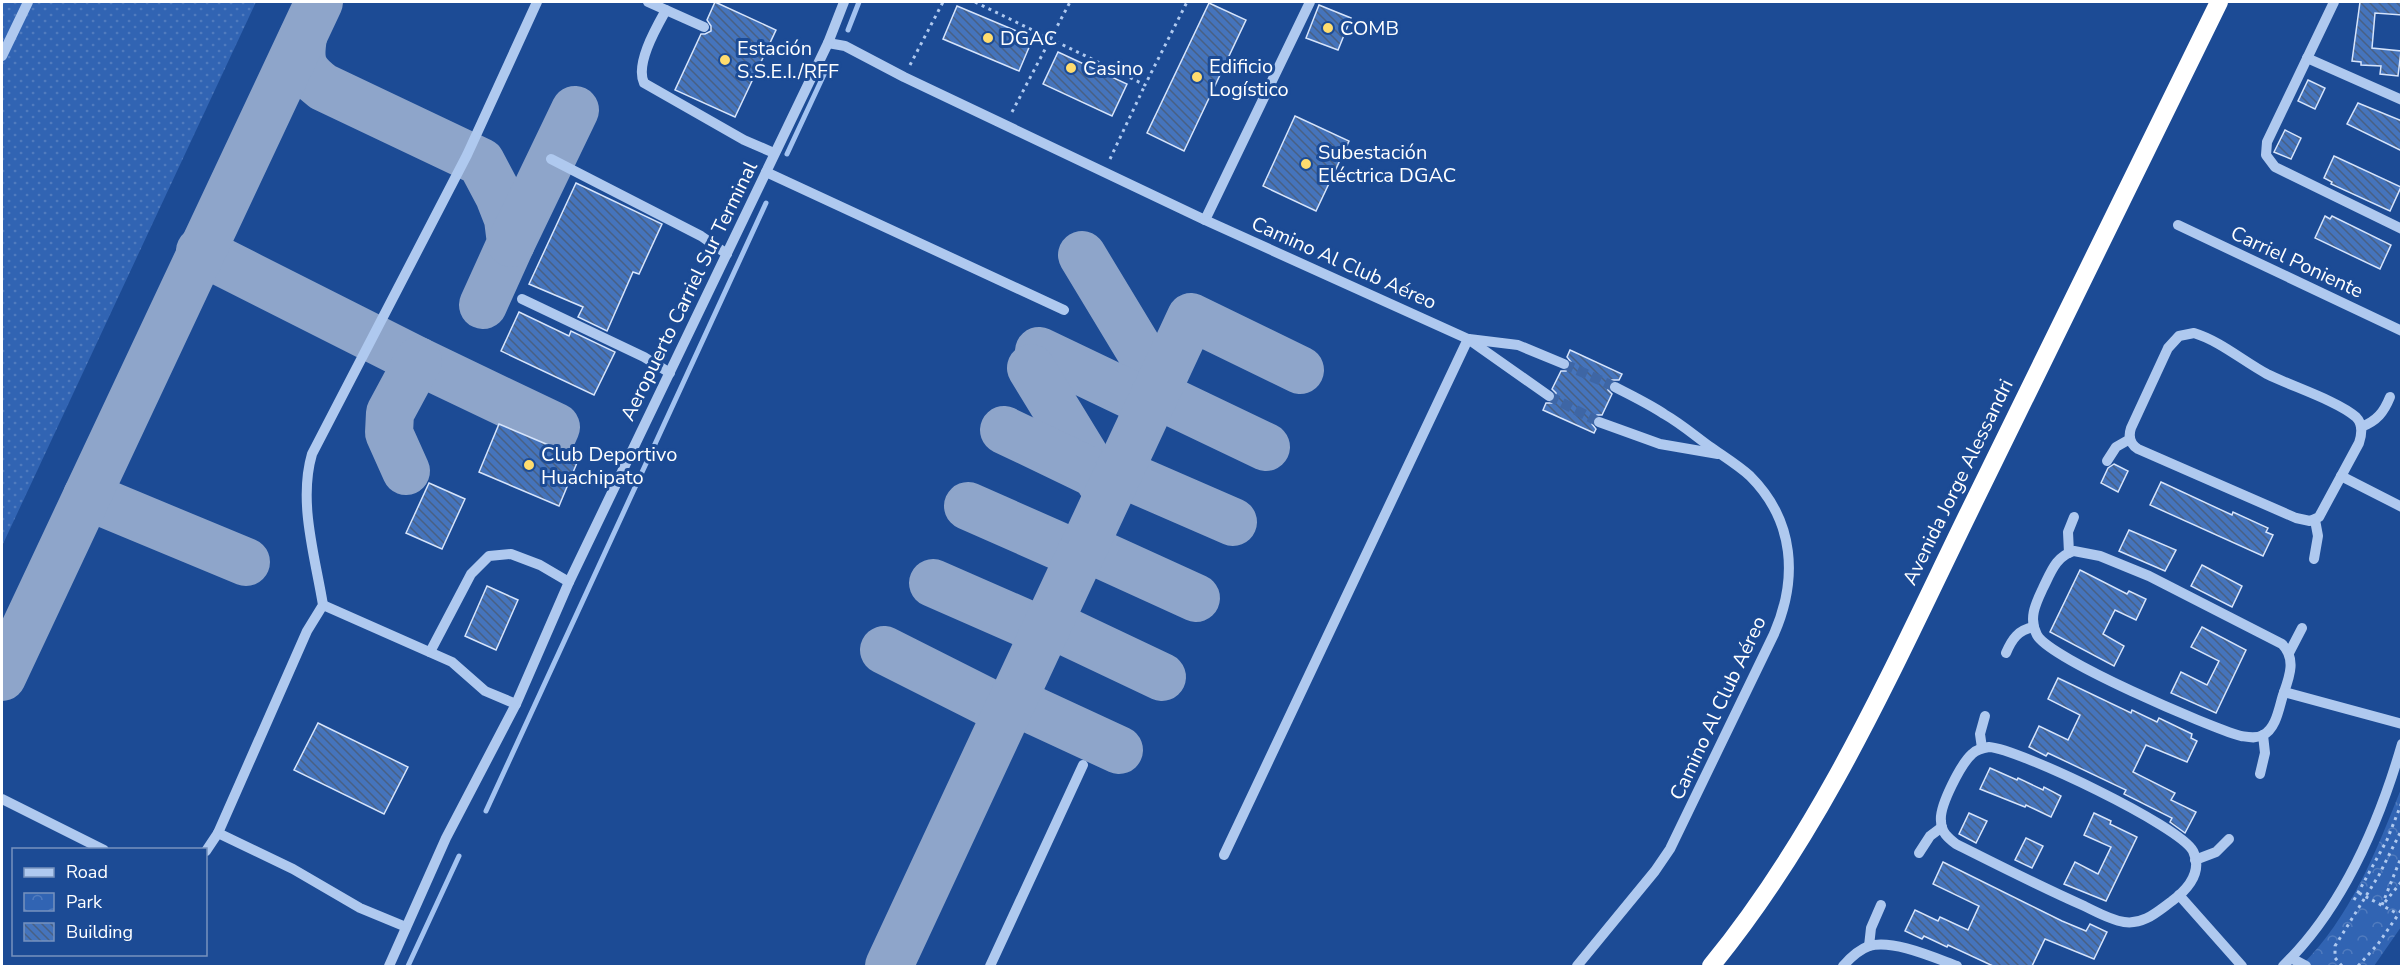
<svg xmlns="http://www.w3.org/2000/svg" width="2403" height="968" viewBox="0 0 2403 968" font-family="'Nunito Sans',sans-serif">
<defs>
<pattern id="grass-dots" width="8" height="8" patternUnits="userSpaceOnUse" patternTransform="scale(1.5)"><rect width="8" height="8" fill="#3164b3"/><path d="M2 2h.1M6 6h.1" fill="none" stroke="#507bbe" stroke-width="1.8" stroke-linecap="round"/></pattern>
<pattern id="park-crowns" width="20" height="18" patternUnits="userSpaceOnUse" patternTransform="scale(1.5)"><rect width="20" height="18" fill="#3164b3"/><path d="M2 6a3 3 0 1 1 6 0M12 15a3 3 0 1 1 6 0" fill="none" stroke="#507bbe"/></pattern>
<pattern id="building-back-hatch" width="6" height="6" patternUnits="userSpaceOnUse" patternTransform="scale(1.5)"><rect width="6" height="6" fill="#4574bc"/><path d="M-1 5l2 2M0 0l6 6M5-1l2 2" fill="none" stroke="#486084"/></pattern>
</defs>
<rect width="100%" height="100%" fill="#1c4b95"/>
<polygon fill="url(#grass-dots)" points="2,2 256,2 2,546"/>
<path fill="url(#park-crowns)" d="M2401 789V927L2374 966H2301C2350 918 2376 852 2401 789Z"/>
<g fill="none" stroke-linecap="round" stroke-linejoin="round">
<g stroke="#a3c3f1" stroke-width="5">
<polyline points="848,30 859,2"/>
<polyline points="787,154 828,66"/>
<polyline points="486,811 766,203"/>
<polyline points="408,966 459,856"/>
</g>
<g stroke="#8ea5ca" stroke-width="48">
<path d="M303 37C299 63 302 71 323 87L481 162 499 196 508 219 511 243 483 305"/>
<polyline points="511,243 575,110"/>
<polyline points="200,251 418,361 556,427 548,445"/>
<polyline points="1082,255 1160,384"/>
<polyline points="1039,351 1150,404"/>
<polyline points="1031,368 1108,494"/>
<polyline points="1155,394 1266,447"/>
<polyline points="1004,430 1100,476"/>
<polyline points="406,471 389,433 390,413 418,361"/>
<polyline points="1118,472 1233,522"/>
<polyline points="87,496 246,562"/>
<polyline points="968,506 1079,555"/>
<polyline points="1084,547 1196,598"/>
<polyline points="933,583 1045,632"/>
<polyline points="1048,623 1162,677"/>
<polyline points="884,650 1007,712"/>
<polyline points="2,677 319,2"/>
<polyline points="1013,701 1119,750"/>
<polyline points="889,966 1191,317 1300,370"/>
</g>
</g>
<g fill="url(#building-back-hatch)" stroke="#d6e4fb" stroke-width="1.5">
<polygon points="715,2 776,30 735,117 675,90 701,34 705,34 711,31 711,26 707,20"/>
<polygon points="2360,2 2402,2 2402,15 2375,13 2372,48 2401,51 2398,76 2380,74 2381,66 2361,65 2361,62 2352,61"/>
<polygon points="1209,3 1246,20 1184,151 1147,133"/>
<polygon points="1319,5 1351,18 1338,50 1306,38"/>
<polygon points="957,6 1033,38 1019,71 943,39"/>
<polygon points="1058,52 1127,84 1112,116 1043,84"/>
<polygon points="2308,80 2325,88 2315,109 2298,101"/>
<polygon points="2358,103 2402,121 2402,151 2347,124"/>
<polygon points="1295,116 1349,141 1316,211 1263,186"/>
<polygon points="2285,130 2301,138 2291,159 2274,152"/>
<polygon points="2334,156 2401,187 2390,211 2331,184 2332,182 2324,178"/>
<polygon points="576,183 662,224 639,274 633,272 607,331 578,317 583,307 529,284"/>
<polygon points="2325,216 2330,219 2332,216 2391,245 2380,269 2315,238"/>
<polygon points="519,312 569,336 571,331 615,352 594,395 501,351"/>
<polygon points="1570,350 1622,374 1619,380 1612,380 1608,384 1608,390 1612,394 1602,415 1597,415 1592,419 1592,424 1596,429 1594,433 1543,410 1546,403 1552,403 1555,400 1556,393 1552,389 1561,371 1566,371 1571,367 1571,362 1567,357"/>
<polygon points="499,424 579,458 559,506 479,472"/>
<polygon points="2114,464 2128,471 2118,492 2101,483 2108,468"/>
<polygon points="2161,482 2232,515 2233,512 2268,528 2266,532 2273,535 2263,556 2150,505"/>
<polygon points="429,483 465,499 442,549 406,533"/>
<polygon points="2129,530 2176,550 2165,571 2119,551"/>
<polygon points="2202,565 2242,586 2232,607 2191,586"/>
<polygon points="2080,570 2127,594 2129,591 2146,599 2136,620 2115,610 2103,634 2124,646 2114,666 2050,632"/>
<polygon points="487,586 518,600 496,650 465,636"/>
<polygon points="2202,627 2246,650 2216,713 2171,693 2181,672 2207,685 2219,661 2191,647"/>
<polygon points="2058,678 2131,713 2132,710 2157,722 2159,718 2192,734 2191,738 2197,741 2187,762 2146,745 2133,772 2175,793 2171,800 2196,812 2185,833 2170,822 2172,818 2124,794 2126,790 2048,753 2046,756 2029,747 2039,726 2068,740 2080,715 2048,699"/>
<polygon points="318,723 408,767 384,814 294,770"/>
<polygon points="1990,768 2017,780 2018,778 2043,790 2044,787 2061,796 2051,817 2026,805 2025,807 1980,789"/>
<polygon points="1969,813 1987,821 1976,843 1959,834"/>
<polygon points="2094,813 2111,821 2110,824 2137,837 2106,901 2064,884 2075,862 2098,874 2111,847 2084,835"/>
<polygon points="2026,838 2043,846 2032,868 2015,860"/>
<polygon points="1943,862 2062,921 2086,931 2090,924 2107,932 2094,959 2045,939 2032,966 1993,966 1948,945 1947,947 1924,936 1922,939 1905,931 1915,910 1938,921 1940,917 1968,930 1979,906 1933,884"/>
</g>
<g fill="none" stroke-linecap="round" stroke-linejoin="round">
<g stroke="#3e66a5" stroke-width="10" stroke-dasharray="10 5" stroke-linecap="butt">
<polyline points="1564,364 1615,387"/>
<polyline points="1549,396 1599,422"/>
</g>
<g stroke="#afc9ef" stroke-width="3" stroke-dasharray="3 4.5" stroke-linecap="butt">
<polyline points="975,2 1145,85 1187,2"/>
<polyline points="910,65 943,2"/>
<polyline points="1012,112 1070,2"/>
<polyline points="1110,159 1145,85"/>
<polyline points="2359,893 2398,914"/>
<polyline points="2354,900 2387,840 2402,802"/>
<polyline points="2385,902 2402,881"/>
<polyline points="2382,905 2402,855"/>
<polyline points="2342,966 2335,958 2335,946 2379,875 2402,829"/>
<polyline points="2358,966 2378,944 2402,909"/>
</g>
<g stroke="#afc9ef" stroke-width="10">
<polyline points="648,2 704,27"/>
<polyline points="2334,2 2267,142 2266,155 2275,167 2402,229"/>
<path d="M666 10C656 28 635 64 644 83L744 140 774 153"/>
<polyline points="828,43 845,46 904,77 1205,220 1310,2"/>
<polyline points="2,56 28,2"/>
<polyline points="2307,58 2402,100"/>
<polyline points="551,159 701,236 727,254"/>
<polyline points="766,172 1064,310"/>
<polyline points="1205,220 1468,339 1549,396"/>
<polyline points="2178,225 2402,331"/>
<polyline points="522,299 644,357 670,373"/>
<path d="M2194 333C2220 341 2243 361 2267 374 2291 386 2338 401 2356 417 2363 424 2362 434 2359 443L2319 517 2310 521 2296 518 2138 449C2130 444 2128 437 2131 428L2168 348 2179 336Z"/>
<polyline points="1469,339 1518,345 1564,364"/>
<polyline points="1599,422 1660,444 1718,454"/>
<path d="M2361 427C2377 421 2384 412 2390 397"/>
<polyline points="2107,461 2116,447 2130,439"/>
<polyline points="2341,476 2402,507"/>
<path d="M2074 551 2100 556 2149 576 2282 644C2297 659 2289 678 2283 695 2279 708 2276 729 2263 735 2256 739 2248 737 2241 736 2209 727 2050 659 2037 635 2028 618 2036 603 2043 588 2051 572 2056 556 2074 551Z"/>
<polyline points="2069,553 2068,532 2074,517"/>
<polyline points="2314,559 2318,536 2315,520"/>
<polyline points="323,605 452,662 485,691 516,704"/>
<polyline points="430,652 471,574 489,556 511,554 540,565 569,582"/>
<path d="M2006 653C2012 639 2018 630 2034 627"/>
<polyline points="2289,653 2302,628"/>
<polyline points="2284,692 2402,724"/>
<path d="M1989 747C2019 749 2180 826 2193 851 2203 872 2188 889 2172 901 2158 911 2144 925 2124 922 2110 920 2095 911 2082 905 2039 886 1998 865 1956 844 1948 838 1941 832 1941 821 1939 806 1961 764 1972 754 1977 749 1983 748 1989 747Z"/>
<polyline points="1982,748 1980,734 1985,716"/>
<polyline points="2260,774 2265,753 2263,735"/>
<polyline points="2,799 104,850"/>
<polyline points="218,833 293,869 360,908 406,927"/>
<path d="M206 851 218 833 307 631 323 605C315 556 298 502 312 454L467 155 537 2"/>
<polyline points="1919,853 1930,836 1942,827"/>
<polyline points="1224,855 1468,339"/>
<polyline points="2195,860 2216,852 2229,839"/>
<polyline points="2179,895 2242,966"/>
<polyline points="1869,946 1871,928 1881,905"/>
<polyline points="2291,958 2306,966"/>
<polyline points="389,966 446,838 516,704 569,582 828,43 844,2"/>
<polyline points="990,966 1083,765"/>
<path d="M1577 966 1655 871 1670 849 1774 634C1798 579 1795 521 1750 476 1738 465 1723 456 1709 446 1694 435 1680 423 1664 414 1649 404 1632 396 1615 387"/>
<path d="M1843 966C1850 958 1858 950 1869 946 1893 939 1935 958 1957 966"/>
<path d="M2283 966C2343 908 2379 823 2402 744"/>
</g>
<path stroke="#fff" stroke-width="18" d="M1711 966C1821 832 1892 670 1968 514 2051 343 2136 173 2219 2"/>
</g>
<g fill="#ffdc6e" stroke="#1c4b95" stroke-width="2">
<circle cx="1328" cy="28" r="6"/>
<circle cx="988" cy="38" r="6"/>
<circle cx="725" cy="60" r="6"/>
<circle cx="1071" cy="68" r="6"/>
<circle cx="1197" cy="77" r="6"/>
<circle cx="1306" cy="164" r="6"/>
<circle cx="529" cy="465" r="6"/>
</g>
<g text-anchor="middle" dominant-baseline="central" stroke-width="6" stroke-linejoin="round" paint-order="stroke">
<g font-size="20" fill="#fff" stroke="#1c4b95" text-anchor="start">
<text x="1340" y="28">COMB</text>
<text x="1000" y="38">DGAC</text>
<text x="737" y="48">Estación<tspan x="737" dy="23">S.S.E.I./RFF</tspan></text>
<text x="1209" y="66">Edificio<tspan x="1209" dy="23">Logístico</tspan></text>
<text x="1083" y="68">Casino</text>
<text x="1318" y="152">Subestación<tspan x="1318" dy="23">Eléctrica DGAC</tspan></text>
<text x="541" y="454">Club Deportivo<tspan x="541" dy="23">Huachipato</tspan></text>
</g>
<g font-size="20" fill="#fff" stroke="#1c4b95">
<text transform="translate(2297 262) rotate(25)">Carriel Poniente</text>
<text transform="translate(1344 263) rotate(24)">Camino Al Club Aéreo</text>
<text transform="translate(689 291) rotate(-64)">Aeropuerto Carriel Sur Terminal</text>
<text transform="translate(1958 482) rotate(-64)">Avenida Jorge Alessandri</text>
<text transform="translate(1718 708) rotate(-65)">Camino Al Club Aéreo</text>
</g>
</g>
<rect width="2403" height="968" fill="none" stroke="#ffffff" stroke-width="6"/>
<rect x="12" y="848" width="195" height="108" fill="#1c4b95" stroke="#7793bf" stroke-width="1.5"/>
<rect x="24" y="868" width="30" height="9" fill="#afc9ef" stroke="#7793bf" stroke-width="1.5"/>
<text x="66" y="878" font-size="18" fill="#ffffff">Road</text>
<rect x="24" y="893" width="30" height="18" fill="url(#park-crowns)" stroke="#7793bf" stroke-width="1.5"/>
<text x="66" y="908" font-size="18" fill="#ffffff">Park</text>
<rect x="24" y="923" width="30" height="18" fill="url(#building-back-hatch)" stroke="#7793bf" stroke-width="1.5"/>
<text x="66" y="938" font-size="18" fill="#ffffff">Building</text>
</svg>
